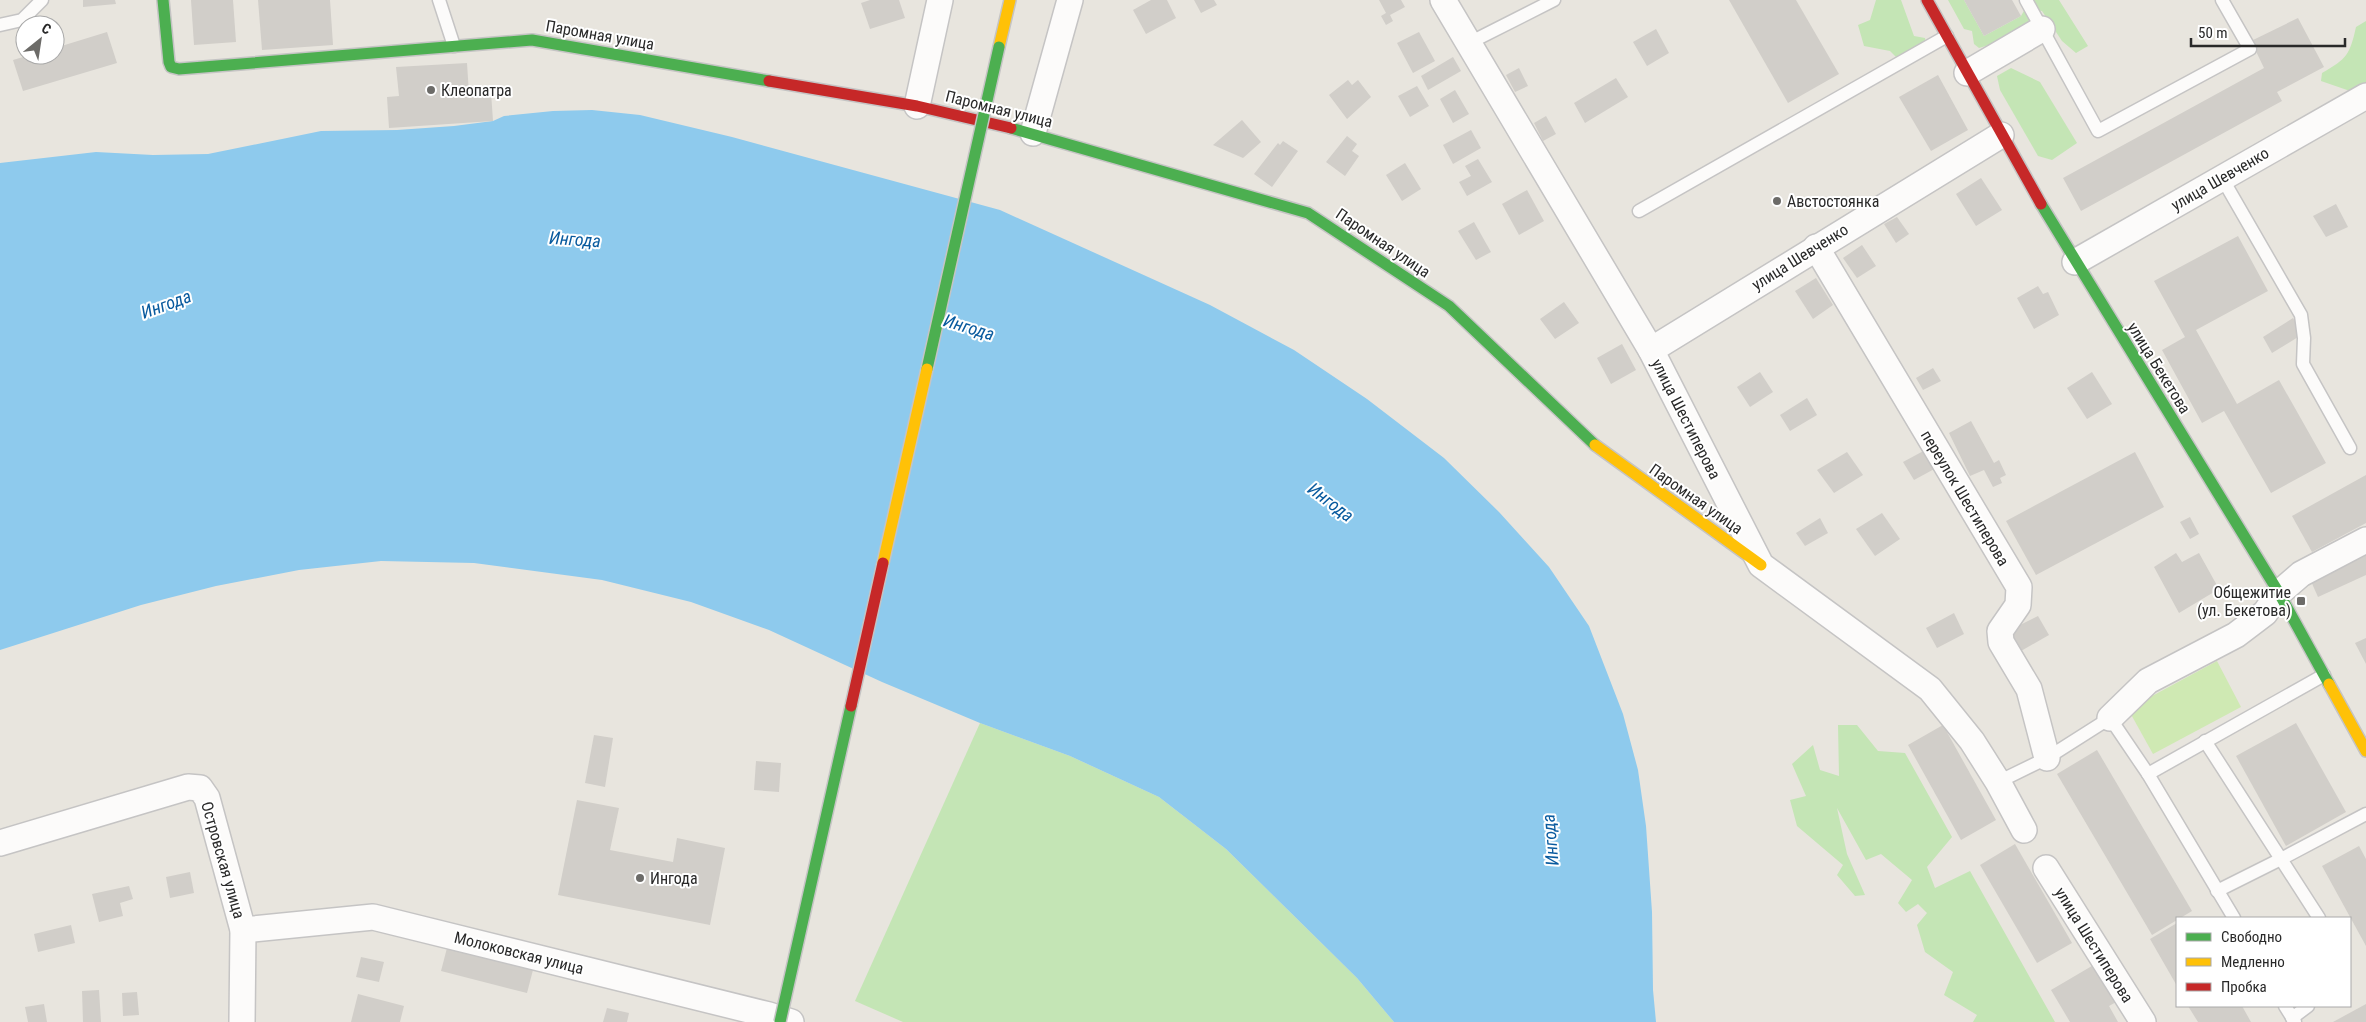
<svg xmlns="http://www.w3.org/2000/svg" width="2366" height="1022" viewBox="0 0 2366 1022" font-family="'Roboto Condensed',sans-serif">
<rect width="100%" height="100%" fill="#e8e5de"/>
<g fill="#c4e5b5">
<polygon points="1876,0 1901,0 1914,36 1925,38 1927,55 1906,67 1890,51 1864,46 1858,25 1870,20"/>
<polygon points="1948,0 1964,0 1984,36 2021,16 2030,0 2059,0 2088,46 2076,53 2062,41 2042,11 2031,9 2027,30 2006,45 1989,45 1979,48 1974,44 1972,31 1964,29"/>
<path d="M2366 21V83L2350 91 2321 81 2322 73C2347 59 2350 54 2356 27Z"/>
<polygon points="2011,68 2040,82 2077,143 2052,160 2038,156 2000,90 1997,76"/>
<polygon points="980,723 1070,756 1159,797 1226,849 1357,978 1394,1022 903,1022 855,1001"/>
<polygon points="1838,725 1857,725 1878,751 1905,753 1952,837 1927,867 1935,888 1970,871 2055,1022 1973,1022 1977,1015 1944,995 1953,972 1925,952 1917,925 1927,913 1918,904 1906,912 1898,903 1912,880 1881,854 1866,860 1837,808 1847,854 1865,895 1855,896 1837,875 1843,865 1797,826 1790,800 1806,796 1792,764 1813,745 1820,770 1839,776"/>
</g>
<polygon fill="#cfe9b3" points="2217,661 2241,707 2153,754 2128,709"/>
<polygon fill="#8ecaed" points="592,110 640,115 732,137 1000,210 1210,305 1294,350 1367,399 1444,458 1499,512 1549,567 1589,626 1623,714 1638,770 1646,826 1652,912 1653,990 1656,1022 1394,1022 1357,978 1226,849 1159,797 1070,756 980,723 882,682 769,630 691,602 602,580 474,563 381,561 299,570 216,586 141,605 0,650 0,163 96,152 153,155 208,154 321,131 397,130 454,126 493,121 504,116 553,111"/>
<g fill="#d1cec9">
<polygon points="83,0 115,0 116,4 83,7"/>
<polygon points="191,0 233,0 236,42 194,45"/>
<polygon points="258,0 330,0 333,45 262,50"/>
<polygon points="870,0 899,0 905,18 870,29 861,3"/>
<polygon points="1151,0 1167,0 1176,18 1146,34 1133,10"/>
<polygon points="1194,0 1214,0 1217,5 1201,13"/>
<polygon points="1379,0 1401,0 1405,7 1390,15 1393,21 1386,25 1381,16 1386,13"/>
<polygon points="1729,0 1796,0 1839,74 1788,103"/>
<polygon points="1964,0 2012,0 2021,16 1984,36"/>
<polygon points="2298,18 2324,67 2277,92 2282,101 2081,211 2063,178 2264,68 2251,41"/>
<polygon points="1656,29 1669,53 1647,66 1633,42"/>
<polygon points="107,32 117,63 23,91 13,60 30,55 55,55 55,48"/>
<polygon points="1419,32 1435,61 1413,73 1397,43"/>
<polygon points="1453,57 1461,71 1428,90 1421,76"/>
<polygon points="467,63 469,94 491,92 493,121 389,128 387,97 399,96 396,67"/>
<polygon points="1519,68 1528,86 1515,92 1506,75"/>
<polygon points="1938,75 1968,130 1931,151 1899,97"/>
<polygon points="1616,78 1628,97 1585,123 1574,103"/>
<polygon points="1348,80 1352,85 1358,80 1371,97 1347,119 1329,95"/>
<polygon points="1417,86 1429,106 1410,117 1398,96"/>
<polygon points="1455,90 1469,114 1453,123 1440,99"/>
<polygon points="1546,116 1556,134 1543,141 1534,123"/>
<polygon points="1242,120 1261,142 1243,158 1213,145"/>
<polygon points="1471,130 1481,148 1453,164 1443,145"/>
<polygon points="1347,136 1357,144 1352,151 1359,156 1345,176 1326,162"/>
<polygon points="1283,141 1298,151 1272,187 1254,174 1278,143 1280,145"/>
<polygon points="1478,159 1492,182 1467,196 1459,182 1471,176 1465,166"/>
<polygon points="1405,163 1421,189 1402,201 1386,175"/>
<polygon points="1981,178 2002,210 1976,226 1956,194"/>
<polygon points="1527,190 1544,221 1519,235 1502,204"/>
<polygon points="2336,204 2348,227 2326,237 2313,216"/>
<polygon points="1897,217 1909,234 1896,243 1884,224"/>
<polygon points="1474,222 1491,252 1476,260 1458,231"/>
<polygon points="2238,236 2268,291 2196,330 2237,404 2279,380 2326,463 2271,493 2224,411 2202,423 2162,350 2185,337 2154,281"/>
<polygon points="1862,245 1876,266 1857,278 1843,258"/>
<polygon points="1816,278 1833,305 1813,319 1795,291"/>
<polygon points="2038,286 2043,294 2048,292 2059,315 2034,329 2017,298"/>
<polygon points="1564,302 1579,323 1555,339 1540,319"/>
<polygon points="2293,318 2303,334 2272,353 2263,337"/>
<polygon points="1622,344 1636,370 1611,384 1597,358"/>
<polygon points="1933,368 1941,381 1923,390 1916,378"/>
<polygon points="1760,372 1773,392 1750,407 1737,387"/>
<polygon points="2092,372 2112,404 2087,419 2067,388"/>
<polygon points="1807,398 1817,415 1790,431 1780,415"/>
<polygon points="1971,421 1994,463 1999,460 2006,475 2000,478 2002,483 1993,487 1984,470 1970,476 1949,433"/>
<polygon points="1929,448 1938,467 1914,480 1903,462"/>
<polygon points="1847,452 1863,475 1834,493 1817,470"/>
<polygon points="2135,452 2164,507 2036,575 2006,521"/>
<polygon points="2366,475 2366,523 2312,552 2292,516"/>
<polygon points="1882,513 1900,539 1875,556 1856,529"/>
<polygon points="2190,517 2199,534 2190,539 2180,522"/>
<polygon points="1820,518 1828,533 1805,546 1796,533"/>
<polygon points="2176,553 2182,562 2199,553 2219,589 2179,613 2154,567"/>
<polygon points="2366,553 2366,575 2318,597 2310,579"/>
<polygon points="1954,613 1964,634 1937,648 1926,628"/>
<polygon points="2038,616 2049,635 2021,651 2010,630"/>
<polygon points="2366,638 2366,664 2355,643"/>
<polygon points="2296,723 2346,812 2286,846 2236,756"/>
<polygon points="1943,725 1996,820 1961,840 1908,745"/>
<polygon points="594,735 613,738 605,787 585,783"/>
<polygon points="2097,750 2192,911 2152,935 2057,774"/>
<polygon points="756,761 781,763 779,792 754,790"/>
<polygon points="577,800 619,808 610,850 673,862 677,838 725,848 710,925 558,895"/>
<polygon points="2015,844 2072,943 2037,963 1980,865"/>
<polygon points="2359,846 2366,859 2366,946 2322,866"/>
<polygon points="190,872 194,893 170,898 166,877"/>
<polygon points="129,886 133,899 120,903 123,916 99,922 92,894"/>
<polygon points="2177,923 2177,986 2150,939"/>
<polygon points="71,925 75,943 38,952 34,934"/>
<polygon points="447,948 533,970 527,993 441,971"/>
<polygon points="361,957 384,962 379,982 356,977"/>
<polygon points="2097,963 2118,1001 2109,1006 2118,1022 2070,1022 2051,990"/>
<polygon points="99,990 101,1022 83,1022 82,991"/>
<polygon points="137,992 139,1015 123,1016 122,993"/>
<polygon points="358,994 404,1006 400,1022 351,1022"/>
<polygon points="44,1004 47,1022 28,1022 25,1007"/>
<polygon points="2366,1004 2366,1022 2333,1022"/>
<polygon points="2188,1006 2242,1006 2251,1022 2198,1022"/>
<polygon points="607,1008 629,1013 627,1022 603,1022"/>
</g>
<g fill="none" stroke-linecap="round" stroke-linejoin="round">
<defs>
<g id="lane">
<polyline points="439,0 454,46"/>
<polyline points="2026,0 2098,131 2250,49 2222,0"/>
<polyline points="0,25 22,20 42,0"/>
<polyline points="1469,43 1554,0"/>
<polyline points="2222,178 2301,315 2304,338 2303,364 2350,448"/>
<polyline points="1639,211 1947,36"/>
<polyline points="2205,741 2281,859 2217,891"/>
<polyline points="2148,774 2324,675"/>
<polyline points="1998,782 2047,758 2110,718 2148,774 2234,918"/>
<polyline points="2319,918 2281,859 2366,814"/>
<polyline points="2285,1006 2295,1022"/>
<polyline points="2292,1018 2308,1006"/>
</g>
<g id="street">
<polyline points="1443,0 1651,350 1761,565 1930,689 1972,741 1998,782 2024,830"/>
<polyline points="1967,73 2042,29"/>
<polyline points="917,106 940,0"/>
<polyline points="1033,133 1070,0"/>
<polyline points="1816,247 2019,587 2018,605 2000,631 2001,642 2029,689 2047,758"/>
<polyline points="2075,262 2366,96"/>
<polyline points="1651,350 2001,135"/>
<polyline points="2110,718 2148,681 2236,635 2265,613 2279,593 2301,574 2366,540"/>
<polyline points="0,843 188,787 200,788 207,798 243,930 242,1022"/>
<polyline points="2046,868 2143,1022"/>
<polyline points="243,930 373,917 769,1015 791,1022"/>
</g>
<g id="fast">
<polyline points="163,0 169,62 171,67 179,69 532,40 769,81"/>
<polyline points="1011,128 1308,213 1449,306 1595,445"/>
<polyline points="2041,204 2279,593 2329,684"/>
</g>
<g id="slow">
<polyline points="999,47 1010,0"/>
<polyline points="1595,445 1761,565"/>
<polyline points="2329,684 2366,751"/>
</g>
<g id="jam">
<polyline points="1927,0 2041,204"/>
<polyline points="769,81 917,106 1011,128"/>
</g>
</defs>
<use href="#lane" stroke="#c5c4c4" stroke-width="15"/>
<use href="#street" stroke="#c5c4c4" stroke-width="28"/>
<use href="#fast" stroke="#c5c4c4" stroke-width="14"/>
<use href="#slow" stroke="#c5c4c4" stroke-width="14"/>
<use href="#jam" stroke="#c5c4c4" stroke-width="14"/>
<use href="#lane" stroke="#fcfbfa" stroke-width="12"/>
<use href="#street" stroke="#fcfbfa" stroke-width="25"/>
<use href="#fast" stroke="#4caf50" stroke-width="11"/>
<use href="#slow" stroke="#ffc107" stroke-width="11"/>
<use href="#jam" stroke="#c62828" stroke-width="11"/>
<defs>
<g id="fast-bridge">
<polyline points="927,369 999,47"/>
<polyline points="780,1022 851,706"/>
</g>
<polyline id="slow-bridge" points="883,563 927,369"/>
<polyline id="jam-bridge" points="851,706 883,563"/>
</defs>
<use href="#fast-bridge" stroke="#c5c4c4" stroke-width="14" stroke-linecap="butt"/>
<use href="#slow-bridge" stroke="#c5c4c4" stroke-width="14" stroke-linecap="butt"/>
<use href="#jam-bridge" stroke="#c5c4c4" stroke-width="14" stroke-linecap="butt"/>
<use href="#fast-bridge" stroke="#4caf50" stroke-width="11"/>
<use href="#slow-bridge" stroke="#ffc107" stroke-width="11"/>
<use href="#jam-bridge" stroke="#c62828" stroke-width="11"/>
</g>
<g fill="#6c6b68" stroke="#fff" stroke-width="2">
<circle cx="431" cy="90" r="5"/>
<circle cx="1777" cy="201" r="5"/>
<rect x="2296" y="596" width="10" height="10" rx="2.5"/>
<circle cx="640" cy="878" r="5"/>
</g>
<g text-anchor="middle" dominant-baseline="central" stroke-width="4" stroke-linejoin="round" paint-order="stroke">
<g font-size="16" fill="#292929" stroke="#fff">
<text transform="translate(600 35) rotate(10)">Паромная улица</text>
<text transform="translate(999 109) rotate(14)">Паромная улица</text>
<text transform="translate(2220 179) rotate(-30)">улица Шевченко</text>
<text transform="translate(1383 243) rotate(34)">Паромная улица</text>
<text transform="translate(1800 257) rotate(-32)">улица Шевченко</text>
<text transform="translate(2159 368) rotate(58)">улица Бекетова</text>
<text transform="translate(1686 419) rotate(63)">улица Шестиперова</text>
<text transform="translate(1965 498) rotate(59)">переулок Шестиперова</text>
<text transform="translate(1696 499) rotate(35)">Паромная улица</text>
<text transform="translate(223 860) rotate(74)">Островская улица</text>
<text transform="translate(2094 945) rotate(58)">улица Шестиперова</text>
<text transform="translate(519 953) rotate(14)">Молоковская улица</text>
</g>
<g font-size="16" fill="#292929" stroke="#fff" text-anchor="start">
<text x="441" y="90">Клеопатра</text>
<text x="1787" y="201">Австостоянка</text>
<text x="2291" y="592" text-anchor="end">Общежитие<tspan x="2291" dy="18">(ул. Бекетова)</tspan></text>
<text x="650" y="878">Ингода</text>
</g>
<g font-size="18" font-style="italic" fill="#085a9e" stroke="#fff">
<text transform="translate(575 239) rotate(4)">Ингода</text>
<text transform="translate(166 304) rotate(-20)">Ингода</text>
<text transform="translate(969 327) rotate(17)">Ингода</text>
<text transform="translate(1331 502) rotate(37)">Ингода</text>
<text transform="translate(1550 840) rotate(-95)">Ингода</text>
</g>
</g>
<rect x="2176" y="917" width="175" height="90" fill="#ffffff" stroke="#a9a9a9"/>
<rect x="2186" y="933" width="25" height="8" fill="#4caf50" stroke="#a9a9a9"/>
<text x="2221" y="942" font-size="15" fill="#292929">Свободно</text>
<rect x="2186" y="958" width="25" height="8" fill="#ffc107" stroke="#a9a9a9"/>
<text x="2221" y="967" font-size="15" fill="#292929">Медленно</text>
<rect x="2186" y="983" width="25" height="8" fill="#c62828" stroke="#a9a9a9"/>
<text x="2221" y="992" font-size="15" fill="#292929">Пробка</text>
<g transform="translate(40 40) rotate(30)"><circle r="24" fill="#ffffff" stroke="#a9a9a9"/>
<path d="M0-4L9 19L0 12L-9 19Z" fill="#6c6b68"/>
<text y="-8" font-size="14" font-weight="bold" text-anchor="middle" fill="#292929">С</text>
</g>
<path d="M2191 38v8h154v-8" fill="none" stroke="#292929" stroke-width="2.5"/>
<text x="2198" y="38" font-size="15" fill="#292929" stroke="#ffffff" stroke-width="4" paint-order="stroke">50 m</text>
</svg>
